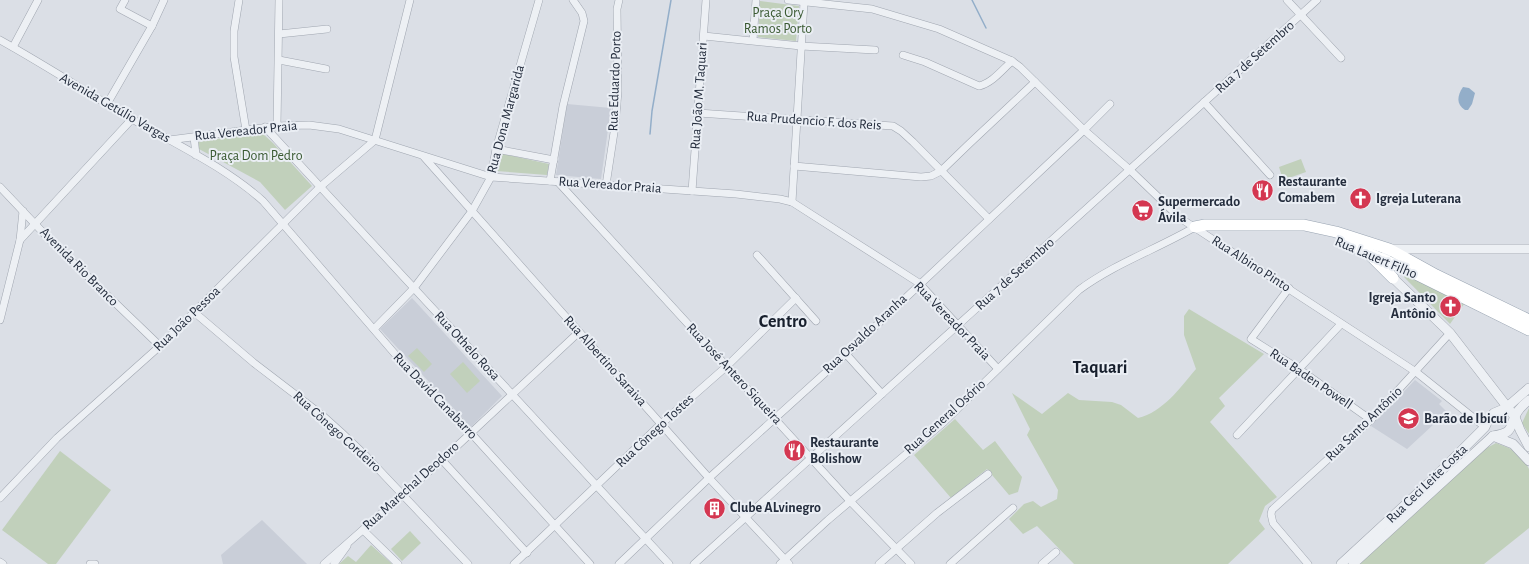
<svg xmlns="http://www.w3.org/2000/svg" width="1529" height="564" viewBox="0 0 1529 564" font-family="'Alegreya Sans',sans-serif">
<rect width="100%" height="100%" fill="#dbdfe6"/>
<g fill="#c9ced8">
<polygon points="567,104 611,108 601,179 556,175"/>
<polygon points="412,298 502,396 471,427 380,329"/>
<polygon points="1415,380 1442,401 1439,404 1447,412 1407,449 1371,426"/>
<polygon points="262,520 307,564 223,564 221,555"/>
</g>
<g fill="#c1d0bb">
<polygon points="760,1 799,6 796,41 758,37"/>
<polygon points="248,134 263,134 273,143 312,186 285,210 260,182 199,149 198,142"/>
<polygon points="499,153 549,164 547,175 496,171"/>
<polygon points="1301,159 1306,172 1283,180 1279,167"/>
<polygon points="1406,274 1464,304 1450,324 1404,277"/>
<path d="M1189 309 1264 354 1219 398 1225 406 1210 422 1277 497 1265 506 1259 521 1265 529 1228 564H1074L1037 526 1023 534 1009 519 1024 504 1033 501 1041 507 1057 499 1058 490 1027 435 1030 429 1012 393 1042 414 1068 393 1079 400 1112 402 1121 405 1138 418C1163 412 1180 388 1196 369L1184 335V316Z"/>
<polygon points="417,348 432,364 424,372 408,356"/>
<polygon points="463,362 480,381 467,393 450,374"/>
<polygon points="1529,408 1529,434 1522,423"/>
<polygon points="955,419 983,450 995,441 1022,477 1018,492 1009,495 987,469 951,498 914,455"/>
<polygon points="1496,443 1509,448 1523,458 1529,469 1529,528 1484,564 1359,564 1483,450"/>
<polygon points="60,451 111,490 56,564 48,564 2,530"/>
<polygon points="410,531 421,543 402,561 391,549"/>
<polygon points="371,545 392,564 339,564 348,556 356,562"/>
</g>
<path fill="#93aec9" d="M1463 87 1469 88 1475 93 1472 104 1468 110H1465C1456 104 1457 96 1463 87Z"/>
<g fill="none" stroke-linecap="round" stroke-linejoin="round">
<g stroke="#93aec9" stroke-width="1.5">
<polyline points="972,0 986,28"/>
<polyline points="650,134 652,111 671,0"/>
</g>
<defs>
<g id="minor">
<polyline points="125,0 120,9 152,26"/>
<polyline points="239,0 234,31 234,57 246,130"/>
<polyline points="788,0 872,9 939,29 1012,61 1020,67 1084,130 1130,170 1180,218 1416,372 1485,427"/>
<polyline points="1287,0 1341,58"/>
<polyline points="279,34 327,29"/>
<polyline points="704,36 801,46 875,50"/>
<path d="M0 40C45 65 88 93 132 119 177 145 225 167 263 201L401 361 470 432 590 564"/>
<polyline points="753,40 756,0"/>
<polyline points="13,47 38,0"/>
<path d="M903 55 925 62 979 86C992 83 1002 70 1012 61"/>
<polyline points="279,60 326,69"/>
<polyline points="1204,102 1270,175"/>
<polyline points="107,104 152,26 164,0"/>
<polyline points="698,113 893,126 901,131 913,142 989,219"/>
<polyline points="277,126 279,0"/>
<polyline points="265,127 669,564"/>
<polyline points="194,137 196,155"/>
<polyline points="169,140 277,126 309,125 339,129 491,177 736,194 780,199 792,202 919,283 998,369"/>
<polyline points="375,140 410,0"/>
<polyline points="496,149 554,160"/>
<polyline points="424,157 709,478 789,564"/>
<polyline points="794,166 921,177 931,176 941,171 970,143 1035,82"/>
<polyline points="550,181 563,106 584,21 582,13 573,0"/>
<polyline points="558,182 850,501 911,564"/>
<polyline points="606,185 615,126 618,91 617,9 619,0"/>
<polyline points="0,187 52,242 160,346"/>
<polyline points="692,191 706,0"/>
<polyline points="792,202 804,2"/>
<polyline points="20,240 23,211"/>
<polyline points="757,255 816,321"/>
<polyline points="1289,288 1251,339 1299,369 1371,420"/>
<polyline points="194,312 254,363 322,415 342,433 366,456 468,564"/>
<polyline points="0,320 20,240 132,119"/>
<polyline points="374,329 414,288 472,211 491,177 496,149 539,0"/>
<polyline points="846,354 882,394"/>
<polyline points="1237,435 1341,324"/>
<polyline points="442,460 527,553"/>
<polyline points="0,498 57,438 160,346 320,187 375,140"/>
<polyline points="363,530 398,564"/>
<polyline points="0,562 3,564"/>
<polyline points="90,564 95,564"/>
<polyline points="324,564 442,460 579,332"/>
<polyline points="334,564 347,546"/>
<polyline points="514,564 661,424 727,366 796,298"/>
<polyline points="619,564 709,478 846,354 1084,130 1110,104"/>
<polyline points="694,564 1317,0"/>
<path d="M780 564 828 520 944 422 1079 290C1114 264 1157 249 1195 227"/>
<polyline points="879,564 937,513 988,474"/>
<polyline points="950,564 1013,508"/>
<polyline points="1042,564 1056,552"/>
<polyline points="1308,564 1273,523 1271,514 1272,510 1371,420 1450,333"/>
</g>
<g id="tertiary">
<polyline points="1529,249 1389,249 1385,257 1388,270 1393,278 1450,333 1515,417 1520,430 1529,447"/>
<polyline points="1493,436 1513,444 1529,461"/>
<polyline points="1341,564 1431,481 1485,427 1489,418 1494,413 1506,408 1529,388"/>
<path d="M1353 564 1493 436C1517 432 1507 427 1518 411 1521 407 1525 403 1529 400"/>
</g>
<g id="primary">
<polyline points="1195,227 1205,225 1304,225 1336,232 1389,249 1436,275 1529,320"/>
<polyline points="1343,242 1410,271 1529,330"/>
<polyline points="1371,256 1393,278"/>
</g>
</defs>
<use href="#minor" stroke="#a0a6b0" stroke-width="8"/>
<use href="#tertiary" stroke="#a0a6b0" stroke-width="10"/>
<use href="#primary" stroke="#99a4b2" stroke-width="12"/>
<use href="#minor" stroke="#edf0f4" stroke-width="7"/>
<use href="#tertiary" stroke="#edf0f4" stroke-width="9"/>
<use href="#primary" stroke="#fff" stroke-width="11"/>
</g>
<defs>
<symbol id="restaurant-disc" viewBox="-11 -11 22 22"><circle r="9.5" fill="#d43751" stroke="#eaeef4"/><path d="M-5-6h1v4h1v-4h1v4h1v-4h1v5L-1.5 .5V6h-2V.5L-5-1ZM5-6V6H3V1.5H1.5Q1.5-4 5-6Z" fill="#fff"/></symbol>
<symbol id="church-disc" viewBox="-11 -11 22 22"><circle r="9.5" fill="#d43751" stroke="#eaeef4"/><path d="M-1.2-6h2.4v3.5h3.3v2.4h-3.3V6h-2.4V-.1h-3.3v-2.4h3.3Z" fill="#fff"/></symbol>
<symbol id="supermarket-disc" viewBox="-11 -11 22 22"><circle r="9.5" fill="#d43751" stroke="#eaeef4"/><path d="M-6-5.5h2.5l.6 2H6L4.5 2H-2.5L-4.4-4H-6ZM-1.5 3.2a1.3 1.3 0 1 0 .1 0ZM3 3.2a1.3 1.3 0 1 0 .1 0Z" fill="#fff"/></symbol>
<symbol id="school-disc" viewBox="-11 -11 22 22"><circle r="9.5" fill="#d43751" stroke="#eaeef4"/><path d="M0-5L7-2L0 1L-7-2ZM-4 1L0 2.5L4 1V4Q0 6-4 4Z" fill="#fff"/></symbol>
<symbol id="building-disc" viewBox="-11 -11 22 22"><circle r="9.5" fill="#d43751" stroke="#eaeef4"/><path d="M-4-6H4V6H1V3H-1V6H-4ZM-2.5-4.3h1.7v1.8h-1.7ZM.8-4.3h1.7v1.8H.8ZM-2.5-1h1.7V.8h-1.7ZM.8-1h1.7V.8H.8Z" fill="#fff"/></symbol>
</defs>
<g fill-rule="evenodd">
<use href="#restaurant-disc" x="1250" y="178" width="25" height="25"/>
<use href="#church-disc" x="1348" y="186" width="25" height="25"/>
<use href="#supermarket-disc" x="1130" y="198" width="25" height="25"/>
<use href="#church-disc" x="1438" y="294" width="25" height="25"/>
<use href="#school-disc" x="1396" y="406" width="25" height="25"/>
<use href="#restaurant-disc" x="782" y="438" width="25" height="25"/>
<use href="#building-disc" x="702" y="496" width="25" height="25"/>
</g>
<g text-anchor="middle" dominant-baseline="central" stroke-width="4" stroke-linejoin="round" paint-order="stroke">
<g font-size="14" fill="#395931" stroke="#eaeef4">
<text x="778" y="13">Praça Ory<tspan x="778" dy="16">Ramos Porto</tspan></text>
<text x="256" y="156">Praça Dom Pedro</text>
</g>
<g font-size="14" fill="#242d3d" stroke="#eaeef4">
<text transform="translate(1255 57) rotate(-42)">Rua 7 de Setembro</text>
<text transform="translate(615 81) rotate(-88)">Rua Eduardo Porto</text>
<text transform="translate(699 96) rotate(-86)">Rua João M. Taquari</text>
<text transform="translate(115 108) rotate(30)">Avenida Getúlio Vargas</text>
<text transform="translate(506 119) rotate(-75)">Rua Dona Margarida</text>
<text transform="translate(814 121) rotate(4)">Rua Prudencio F. dos Reis</text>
<text transform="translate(246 131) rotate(-6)">Rua Vereador Praia</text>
<text transform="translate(610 185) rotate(4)">Rua Vereador Praia</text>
<text transform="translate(1376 258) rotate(23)">Rua Lauert Filho</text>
<text transform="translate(1251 264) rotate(33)">Rua Albino Pinto</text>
<text transform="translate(79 267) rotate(45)">Avenida Rio Branco</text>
<text transform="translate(1015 274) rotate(-42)">Rua 7 de Setembro</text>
<text transform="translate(187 319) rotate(-44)">Rua João Pessoa</text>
<text transform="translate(952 321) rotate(46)">Rua Vereador Praia</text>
<text transform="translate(865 334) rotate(-43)">Rua Osvaldo Aranha</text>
<text transform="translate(467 346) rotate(47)">Rua Othelo Rosa</text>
<text transform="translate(605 361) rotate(48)">Rua Albertino Saraiva</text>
<text transform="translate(734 374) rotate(47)">Rua José Antero Siqueira</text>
<text transform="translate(1311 379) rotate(34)">Rua Baden Powell</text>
<text transform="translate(435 396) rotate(46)">Rua David Canabarro</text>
<text transform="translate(945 417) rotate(-42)">Rua General Osório</text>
<text transform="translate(1364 424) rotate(-44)">Rua Santo Antônio</text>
<text transform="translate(655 431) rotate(-43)">Rua Cônego Tostes</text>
<text transform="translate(337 432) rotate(42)">Rua Cônego Cordeiro</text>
<text transform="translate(1427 484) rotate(-44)">Rua Ceci Leite Costa</text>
<text transform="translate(411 486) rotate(-42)">Rua Marechal Deodoro</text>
</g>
<g font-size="14" font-weight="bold" fill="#242d3d" stroke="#eaeef4" text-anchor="start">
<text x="1278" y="182">Restaurante<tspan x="1278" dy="16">Comabem</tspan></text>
<text x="1376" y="199">Igreja Luterana</text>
<text x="1158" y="202">Supermercado<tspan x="1158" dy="16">Ávila</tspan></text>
<text x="1436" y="298" text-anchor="end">Igreja Santo<tspan x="1436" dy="16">Antônio</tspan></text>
<text x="1424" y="419">Barão de Ibicuí</text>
<text x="810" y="443">Restaurante<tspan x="810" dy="16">Bolishow</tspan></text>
<text x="730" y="508">Clube ALvinegro</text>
</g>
<g font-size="18" font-weight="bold" fill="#171f2d" stroke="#eaeef4">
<text x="783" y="322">Centro</text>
<text x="1100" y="368">Taquari</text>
</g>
</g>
</svg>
